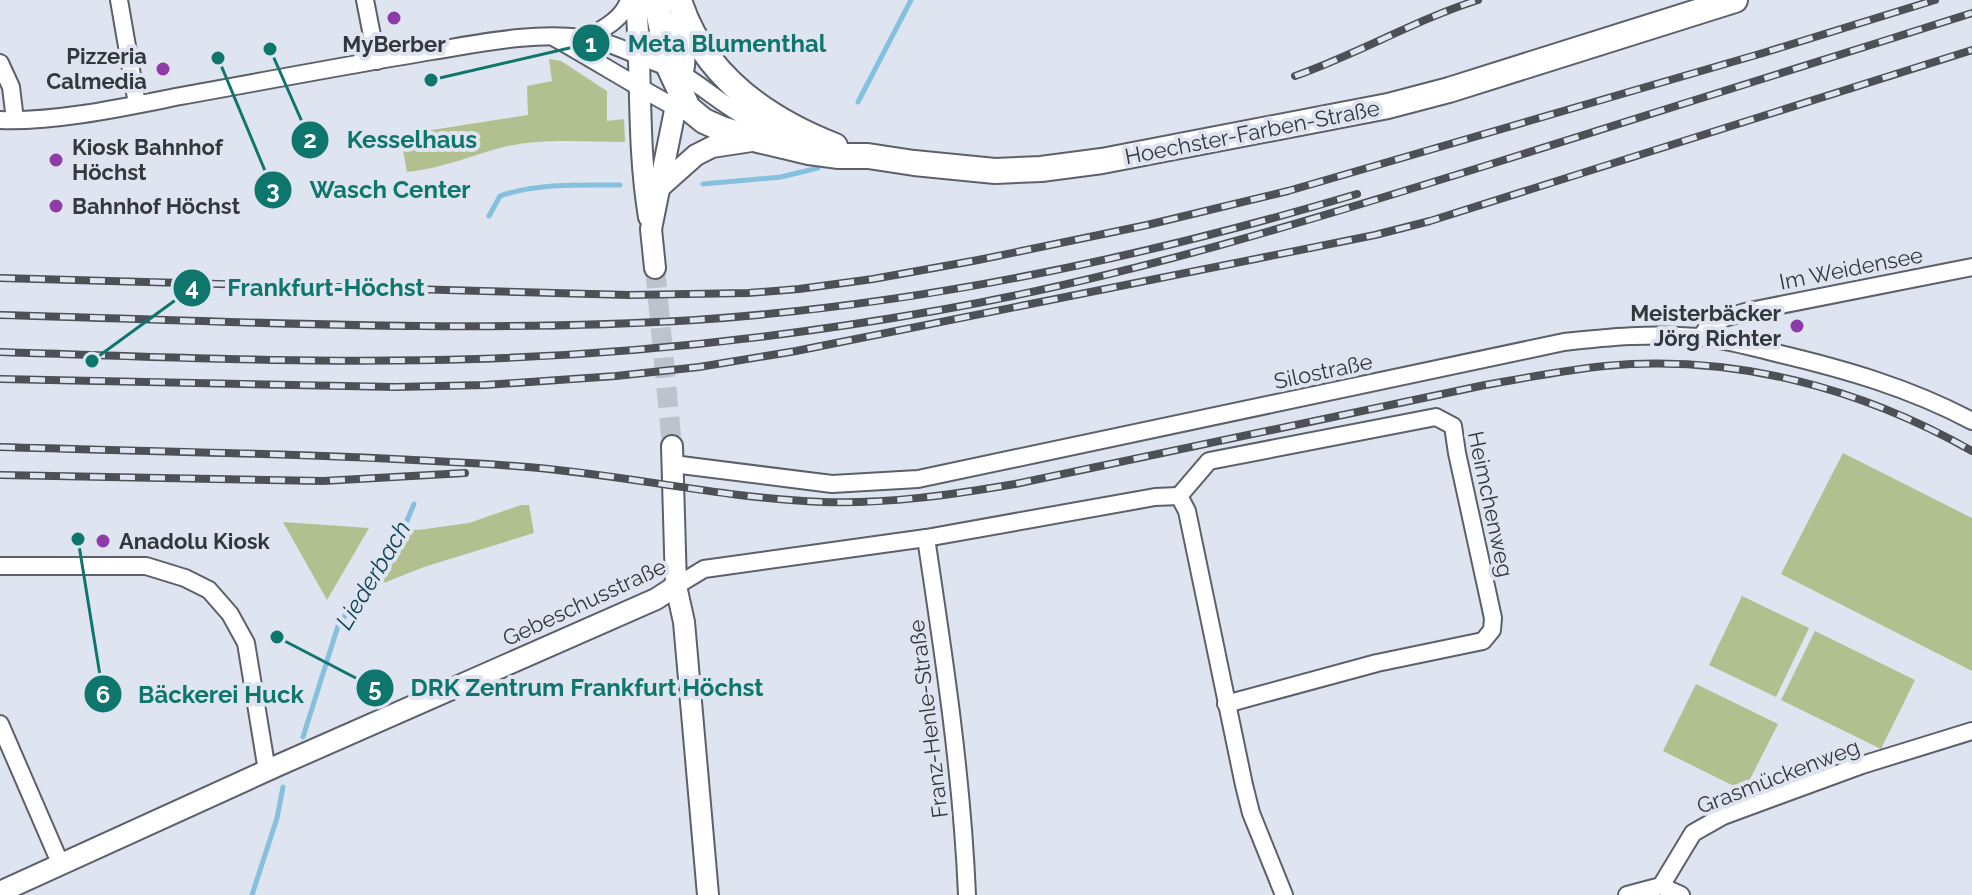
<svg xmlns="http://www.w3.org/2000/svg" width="1972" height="895" viewBox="0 0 1972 895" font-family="Raleway,sans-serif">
<rect width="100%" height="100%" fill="#dfe5f0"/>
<g fill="#b1c08e">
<path d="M549 59 561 61 607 91V121L624 119 625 142C587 142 546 138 508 146 474 154 442 169 407 172L403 150 417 144 419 132 528 115 527 86 552 81Z"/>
<polygon points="1843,453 1972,518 1972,671 1781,574"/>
<polygon points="521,505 529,505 534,533 424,567 371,588 404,542 410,529 418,530 469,523"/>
<polygon points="283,522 369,528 327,600"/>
<polygon points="1742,596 1809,628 1776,697 1709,665"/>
<polygon points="1815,631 1915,680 1881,749 1781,700"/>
<polygon points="1696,684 1778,724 1744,791 1663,751"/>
</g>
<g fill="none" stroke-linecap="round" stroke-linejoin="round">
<g stroke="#85c1dc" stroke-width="5">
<polyline points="858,102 911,0"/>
<polyline points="703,184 781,177 818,168"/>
<path d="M489 216 500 196C538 183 581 185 620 185"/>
<polyline points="303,737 338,626 400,537 414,504"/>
<polyline points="252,895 277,818 283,787"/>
</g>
<polyline stroke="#bdc2cc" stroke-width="20" stroke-dasharray="20 10" stroke-linecap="butt" points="655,268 672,446"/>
<defs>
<g id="minor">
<polyline points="119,0 137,104"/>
<polyline points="365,0 377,61"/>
<path d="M555 38C598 62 640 89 684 112"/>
<path d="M587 38C603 29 623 19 629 0"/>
<polyline points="0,63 11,87 15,120"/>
<path d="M0 120C57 122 125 107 181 96 264 81 348 65 432 51 482 43 532 32 583 38 603 40 623 49 641 57 656 63 672 67 685 76 722 100 746 125 791 134"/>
<polyline points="1701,337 1711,322 1745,312 1972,267"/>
<path d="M673 464 832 484 918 479 1564 342C1609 337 1653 333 1698 337 1725 339 1751 347 1776 353 1844 369 1910 388 1972 421"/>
<polyline points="1179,496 1209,461 1436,417 1453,426 1457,453 1493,618 1492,630 1483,641 1377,663 1226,704"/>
<polyline points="1179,496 1187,511 1244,785 1251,813 1284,895"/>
<path d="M926 538C944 657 962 775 967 895"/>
<polyline points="0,566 146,566 185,578 209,590 230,614 246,643 267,771"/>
<polyline points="676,586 704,569 926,538 1155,497 1179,496"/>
<polyline points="0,724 61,865"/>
<polyline points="1661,886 1681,895"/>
<polyline points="1627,895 1661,886 1693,833 1723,816 1862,765 1972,731"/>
</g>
<g id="tertiary">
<path d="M636 0C642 72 637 145 649 217"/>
<polyline points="660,187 696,155 712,147 758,140"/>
<polyline points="655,268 651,229 684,66 685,49 681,16"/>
<polyline points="672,446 676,586 684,622 708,895"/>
<polyline points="0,892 279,765 656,599 676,586"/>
</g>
<g id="secondary">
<polyline points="656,0 669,67 688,108 704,121 722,129 758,140 809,152 839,156 868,156 914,163 995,171 1041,169 1102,161 1388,106 1449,90 1735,0"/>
<path d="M679 0C702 74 766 119 835 146"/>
</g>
</defs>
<use href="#minor" stroke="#5b606a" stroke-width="20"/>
<use href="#tertiary" stroke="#5b606a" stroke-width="24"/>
<use href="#secondary" stroke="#5b606a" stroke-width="28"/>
<use href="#minor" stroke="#fff" stroke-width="16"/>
<use href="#tertiary" stroke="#fff" stroke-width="20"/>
<use href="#secondary" stroke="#fff" stroke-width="24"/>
<defs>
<g id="rail">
<path d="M1295 76C1358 54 1415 20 1478 0"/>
<polyline points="0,278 629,295 748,293 799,289 873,279 978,260 1147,225 1288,191 1763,53 1935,0"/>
<path d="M0 315C232 321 464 334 695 320 920 305 1142 258 1357 194"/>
<path d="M0 352C159 357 318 364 476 359 632 354 787 337 940 310 1127 277 1308 221 1488 165 1650 114 1811 64 1972 13"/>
<polyline points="0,379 396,387 485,385 616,376 699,367 796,351 1375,235 1430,221 1972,50"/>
<path d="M0 447C172 452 344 454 515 466 618 473 719 498 822 502 887 504 951 495 1015 484L1485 385C1525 378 1565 370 1605 366 1734 354 1861 388 1972 451"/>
<polyline points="0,475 323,481 465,473"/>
</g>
</defs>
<use href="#rail" stroke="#4d5156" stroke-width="8"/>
<use href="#rail" stroke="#dfe5f0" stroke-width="5" stroke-dasharray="15" stroke-linecap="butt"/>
</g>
<g fill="#8e3ba9" stroke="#dfe5f0" stroke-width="3">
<circle cx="394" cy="18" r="8"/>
<circle cx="163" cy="69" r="8"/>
<circle cx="56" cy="160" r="8"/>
<circle cx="56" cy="206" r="8"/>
<circle cx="1797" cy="326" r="8"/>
<circle cx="103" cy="541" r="8"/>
</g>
<g text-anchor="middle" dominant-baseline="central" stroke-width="8" stroke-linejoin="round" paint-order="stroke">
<g font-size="22" font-weight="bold" fill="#34373b" stroke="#dfe5f0" text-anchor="start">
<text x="394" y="44" text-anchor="middle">MyBerber</text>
<text x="147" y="56" text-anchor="end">Pizzeria<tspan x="147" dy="25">Calmedia</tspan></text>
<text x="72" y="147">Kiosk Bahnhof<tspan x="72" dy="25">Höchst</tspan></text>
<text x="72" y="206">Bahnhof Höchst</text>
<text x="1781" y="313" text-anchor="end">Meisterbäcker<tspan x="1781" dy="25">Jörg Richter</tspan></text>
<text x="119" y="541">Anadolu Kiosk</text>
</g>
<g font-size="22" fill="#34373b" stroke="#dfe5f0">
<text transform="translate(1252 132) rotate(-11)">Hoechster-Farben-Straße</text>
<text transform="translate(1851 268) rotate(-11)">Im Weidensee</text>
<text transform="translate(1323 371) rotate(-12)">Silostraße</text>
<text transform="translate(1491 504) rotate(78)">Heimchenweg</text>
<text transform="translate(584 602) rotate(-25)">Gebeschusstraße</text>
<text transform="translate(928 719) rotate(-97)">Franz-Henle-Straße</text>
<text transform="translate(1778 776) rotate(-21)">Grasmückenweg</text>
</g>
<g font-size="24" font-style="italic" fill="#0f4255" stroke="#dfe5f0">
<text transform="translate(373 575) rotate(-59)">Liederbach</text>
</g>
</g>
<path fill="none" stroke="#0f766e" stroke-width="3" d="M431 80L591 43M270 49L310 140M218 58L273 190M92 361L192 288M277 637L375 688M78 539L103 694"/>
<g fill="#0f766e" stroke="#dfe5f0" stroke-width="3">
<circle cx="431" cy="80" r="8"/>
<circle cx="270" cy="49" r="8"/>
<circle cx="218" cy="58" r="8"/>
<circle cx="92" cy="361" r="8"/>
<circle cx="277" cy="637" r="8"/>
<circle cx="78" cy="539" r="8"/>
<circle cx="591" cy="43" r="20"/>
<circle cx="310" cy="140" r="20"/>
<circle cx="273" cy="190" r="20"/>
<circle cx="192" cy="288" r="20"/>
<circle cx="375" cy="688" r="20"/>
<circle cx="103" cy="694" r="20"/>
</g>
<g font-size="24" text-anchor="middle" font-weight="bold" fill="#fff">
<text x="591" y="52">1</text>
<text x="310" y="148">2</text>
<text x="273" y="198">3</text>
<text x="192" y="296">4</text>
<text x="375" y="696">5</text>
<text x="103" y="703">6</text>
</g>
<g font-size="24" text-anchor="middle" font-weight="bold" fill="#0f766e" stroke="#dfe5f0" stroke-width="8" stroke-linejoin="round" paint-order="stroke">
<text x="727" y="52">Meta Blumenthal</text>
<text x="412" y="148">Kesselhaus</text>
<text x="390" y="198">Wasch Center</text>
<text x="326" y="296">Frankfurt-Höchst</text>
<text x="587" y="696">DRK Zentrum Frankfurt Höchst</text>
<text x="221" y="703">Bäckerei Huck</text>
</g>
</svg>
